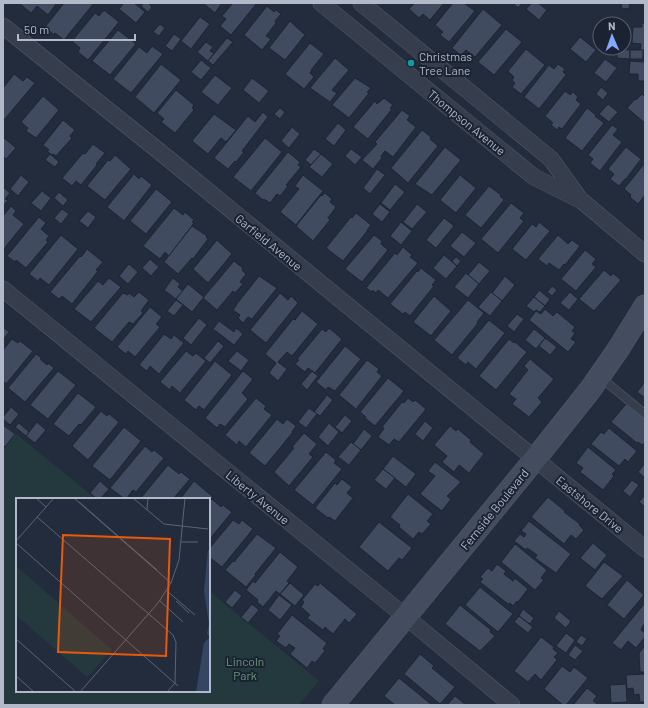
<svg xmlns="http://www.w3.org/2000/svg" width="648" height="708" viewBox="0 0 648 708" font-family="Barlow,sans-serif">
<rect width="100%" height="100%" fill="#222c3d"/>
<polygon fill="#24393e" points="3,423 96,499 17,499 17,691 209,691 209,591 319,681 299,705 3,705"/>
<g fill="#414b5f" stroke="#1d2534">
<polygon points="19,3 57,3 48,15 37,6 31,13"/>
<polygon points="64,3 94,3 64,40 55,33 54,35 45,27"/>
<polygon points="124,3 134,3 145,12 136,23 119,9"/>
<polygon points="144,3 148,3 152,7 148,12 141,6"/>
<polygon points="203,3 222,3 215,13"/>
<polygon points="233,3 257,3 231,35 220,26 226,19 222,16"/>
<polygon points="415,3 444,3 430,20 423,14 419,18 409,9"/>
<polygon points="453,3 464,3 475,11 449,42 440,35 443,32 435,25"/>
<polygon points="513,3 522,3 518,8"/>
<polygon points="532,3 538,3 547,10 539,20 526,9"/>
<polygon points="622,3 630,3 629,9 621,8"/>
<polygon points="267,6 274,12 276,10 281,14 275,21 276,23 266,36 271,39 262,50 244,35"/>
<polygon points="483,9 502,25 475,57 466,50 461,55 452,48"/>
<polygon points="104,10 119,22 88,60 78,52 80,48 72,41 95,13 99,16"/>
<polygon points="200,17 210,24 191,49 181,41"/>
<polygon points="290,21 305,35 285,60 269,48"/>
<polygon points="642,23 645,23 645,51 640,50 641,44 632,43 633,27 642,27"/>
<polygon points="160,24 165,28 159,36 153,32"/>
<polygon points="506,29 522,42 494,75 478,62"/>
<polygon points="118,30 136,44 110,75 92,61"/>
<polygon points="174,34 181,39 172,51 165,46"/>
<polygon points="580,37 596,50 586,62 570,49"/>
<polygon points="227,38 233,42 213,65 208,61"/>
<polygon points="206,42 213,47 210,51 214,53 208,61 197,52"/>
<polygon points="310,43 324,54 311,70 312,70 310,73 314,77 304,89 285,74"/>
<polygon points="152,46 163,54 131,93 113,79 139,47 147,53"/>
<polygon points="526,49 545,65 521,94 512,87 515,83 512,80 514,77 508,71"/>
<polygon points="617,49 630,50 630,59 617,58"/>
<rect x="630" y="50" width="13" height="9"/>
<polygon points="335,58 349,70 332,90 337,93 330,102 310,88"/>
<polygon points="605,59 617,68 606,82 594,73"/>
<polygon points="201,60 211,68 201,80 191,72"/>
<polygon points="630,61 645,62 645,81 638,81 638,74 629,74"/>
<polygon points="161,64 181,80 154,113 135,97"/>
<polygon points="558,64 565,69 563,72 566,75 539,109 524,97 549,65 554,69"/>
<polygon points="14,74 23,81 27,77 35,83 4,120 3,119 3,88"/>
<polygon points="215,75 232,88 218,105 201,92"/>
<polygon points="252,78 269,91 259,103 243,90"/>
<polygon points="355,78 371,88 367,92 369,93 349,118 332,105"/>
<polygon points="601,87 608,93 603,100 596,94"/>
<polygon points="176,90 194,105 192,108 194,110 175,133 161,122 164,119 157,113"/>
<polygon points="565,91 570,95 573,92 578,97 576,100 581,104 562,129 559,127 557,130 551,125 553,123 545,116"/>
<polygon points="642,94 645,97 645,123 627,108 635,99 636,100"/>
<polygon points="43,96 59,110 36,138 26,131 28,128 21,122"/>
<polygon points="384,98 393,105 390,108 392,109 368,139 353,127 375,101 377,104"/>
<polygon points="608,104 618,112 609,122 599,114"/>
<polygon points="280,108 285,112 280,119 274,114"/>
<polygon points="587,108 596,115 595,116 604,123 582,151 565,138"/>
<polygon points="402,110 410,116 407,120 416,127 393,157 385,151 381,156 382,158 373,169 362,160 377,144 375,142"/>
<polygon points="263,112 268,117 242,151 244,152 236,162 235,161 228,169 214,158 248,116 255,122"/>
<polygon points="214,114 236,130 226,142 221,138 208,154 192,141"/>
<polygon points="63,120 75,130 70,136 72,138 56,156 53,154 52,155 47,151 49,150 43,145"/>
<polygon points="338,123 346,130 334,146 325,139"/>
<polygon points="612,125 618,129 613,135 622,142 600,171 590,163 593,159 588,155"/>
<polygon points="292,127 300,134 289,148 281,141"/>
<polygon points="422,130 431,137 430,139 438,146 408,183 391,168"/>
<polygon points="3,137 16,148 6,159 3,156"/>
<polygon points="265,138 282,152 251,191 233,177"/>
<polygon points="93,144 105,153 96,164 97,165 81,185 76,181 72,186 62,178 83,153 85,154"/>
<polygon points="445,147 461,160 432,195 415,184"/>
<polygon points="626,147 641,159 626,179 625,179 619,186 610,179 614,174 608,169"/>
<polygon points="314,149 321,154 311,165 305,160"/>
<polygon points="351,149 362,157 355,165 345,156"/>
<polygon points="288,152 300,162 298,165 301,167 286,185 288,186 280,196 277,194 270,203 264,199 263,200 255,193"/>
<polygon points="50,154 59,162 55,167 45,160"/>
<polygon points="321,154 333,164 322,177 309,167"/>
<polygon points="115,155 131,169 105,200 87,186 108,160 110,161"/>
<polygon points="644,164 645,195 638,204 630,197 631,195 624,189"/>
<polygon points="377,169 385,175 370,194 363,188"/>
<polygon points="134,174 139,179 141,176 152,185 124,221 107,207"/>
<polygon points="21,175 29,182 18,196 10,189"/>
<polygon points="303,175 323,191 296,225 280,212 299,189 295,186"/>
<polygon points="460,175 476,188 456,213 440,200"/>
<polygon points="395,184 405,192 390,210 381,203"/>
<polygon points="489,186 501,195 500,196 504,200 481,228 465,215"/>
<polygon points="3,187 10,193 5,199 8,200 3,206"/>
<polygon points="156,189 172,202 146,234 130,221"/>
<polygon points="42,191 51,198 41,211 31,203"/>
<polygon points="59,192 68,200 63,206 54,198"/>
<polygon points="325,193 332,199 330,202 336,207 328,218 330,220 313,241 296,226 321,195 322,196"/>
<polygon points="511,203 524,213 520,218 524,221 498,253 481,239"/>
<polygon points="380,204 390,212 382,222 372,214"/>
<polygon points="417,204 427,212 412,229 403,222"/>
<polygon points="11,206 16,211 13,215 24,224 3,250 3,216"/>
<polygon points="174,208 183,215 185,212 194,220 192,222 194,223 169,256 165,252 160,259 143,246"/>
<polygon points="62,209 69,214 61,224 54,218"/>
<polygon points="88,211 96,217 88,228 79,221"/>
<polygon points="356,213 371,225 367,230 368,230 343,261 326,248 351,217 352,218"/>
<polygon points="39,217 46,223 41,229 49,236 46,240 48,242 26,268 16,260 15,262 7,256"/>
<polygon points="444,218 454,226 436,248 426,240"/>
<polygon points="401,222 412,231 401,245 390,236"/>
<polygon points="539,222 550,231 526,260 512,249 532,224 536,227"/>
<polygon points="192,226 207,236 206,237 208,239 193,259 192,258 178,274 164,262"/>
<polygon points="462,232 476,243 464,257 450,246"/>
<polygon points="61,235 78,249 49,285 40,278 38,281 29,274"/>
<polygon points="374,235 382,241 381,244 388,250 362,282 345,269"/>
<polygon points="558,235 568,244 572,240 580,246 565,265 564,264 559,270 549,263 547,266 538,259"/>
<polygon points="217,240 232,254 208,283 193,269"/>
<polygon points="403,247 412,255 410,257 418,263 388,298 378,290 376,293 373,290 372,292 366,288 395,253 397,255"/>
<polygon points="87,249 103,262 96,270 98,271 72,304 62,296 59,299 50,292 80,256 81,257"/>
<polygon points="585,250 596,259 592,264 596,267 576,291 561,279"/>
<polygon points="444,255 457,266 446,279 433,268"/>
<polygon points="456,257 461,261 457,266 452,261"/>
<polygon points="150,259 159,267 151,276 142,268"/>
<polygon points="234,261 243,268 242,270 246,274 240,282 243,284 235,293 233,291 217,310 203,298"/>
<polygon points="479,262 490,271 479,284 468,275"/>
<polygon points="129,264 138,272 128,284 119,276"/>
<polygon points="421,268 436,280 432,285 434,286 410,316 405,312 403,314 390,304 417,271 418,272"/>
<polygon points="604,270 611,276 613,273 621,280 594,311 579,299"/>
<polygon points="466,273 479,284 468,298 454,287"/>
<polygon points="259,276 277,288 252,319 248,317 243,323 238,318 240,315 233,310 236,306 236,305"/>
<polygon points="505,276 515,285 502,301 492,293"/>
<polygon points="109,278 121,287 91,322 74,309 98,281 103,285"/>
<polygon points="173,278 180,284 178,287 183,291 176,299 164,290"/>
<polygon points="188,284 204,297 192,312 176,299"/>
<polygon points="552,286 557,290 552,296 547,292"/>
<polygon points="539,290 550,299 545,306 534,297"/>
<polygon points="139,292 149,300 141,311 143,313 133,324 129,322 112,342 94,328 123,293 128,295 129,293 134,297"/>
<polygon points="491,292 502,301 490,316 478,307"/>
<polygon points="570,292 578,299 569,310 560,303"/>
<polygon points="280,293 288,300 291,296 298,303 266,343 250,330"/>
<polygon points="434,296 451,311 431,336 413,322"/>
<polygon points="534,297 545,306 540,312 536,310 534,312 526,306"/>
<polygon points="176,300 183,305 174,316 167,311"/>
<polygon points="468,300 484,313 477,322 478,323 452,355 434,340"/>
<polygon points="150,307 162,317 156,324 160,327 135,357 128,351 126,354 117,347"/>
<polygon points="545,309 553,316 557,312 575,327 572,331 575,333 571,339 576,342 568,352 529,320 536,311 541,314"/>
<polygon points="302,311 318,324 292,356 287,352 278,362 287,369 278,381 269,373 276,363 265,354 293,319 295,320"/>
<polygon points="517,314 524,319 514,332 507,326"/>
<polygon points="199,318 207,325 191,345 183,338"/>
<polygon points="489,320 505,333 476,369 468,362 466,365 457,358"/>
<polygon points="219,321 234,332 236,328 243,334 234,345 213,329"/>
<polygon points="3,327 9,332 3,340"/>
<polygon points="329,328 342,339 315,373 308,368 305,372 295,364 299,360 297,359 322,329 326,332"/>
<polygon points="534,329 545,338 536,349 525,340"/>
<polygon points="164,334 171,339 174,335 184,343 159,374 150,366 147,371 139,365"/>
<polygon points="545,338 557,347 550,355 539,346"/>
<polygon points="12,339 18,343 20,341 33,351 6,384 4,382 3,383 3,350"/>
<polygon points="509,339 514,343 515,342 527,352 496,390 479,376"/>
<polygon points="218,341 224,346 210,363 204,358"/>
<polygon points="345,346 361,359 335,391 328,387 326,390 316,382"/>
<polygon points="186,351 193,356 196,353 206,361 180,393 172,386 170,390 160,382"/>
<polygon points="237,351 249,360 241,371 228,361"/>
<polygon points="36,354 42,358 40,359 47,365 48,363 54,368 25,402 8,388"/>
<polygon points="530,359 554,379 538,398 542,402 529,417 512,404 516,399 509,394 528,370 524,366"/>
<polygon points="367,360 379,369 377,372 382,376 356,409 339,395"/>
<polygon points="215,361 232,375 204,410 199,406 196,410 184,400"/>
<polygon points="58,371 76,385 48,419 30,405"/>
<polygon points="243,371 253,379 242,393 248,399 225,427 220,424 217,428 205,418"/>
<polygon points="312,371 318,376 307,390 301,384"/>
<polygon points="388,378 404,391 375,426 365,418 366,417 360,412"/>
<polygon points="645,382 645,398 637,392"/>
<polygon points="78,393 96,407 81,425 79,424 69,436 53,424"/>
<polygon points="327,395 333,400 320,416 314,412"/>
<polygon points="256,398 266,406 264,409 272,415 246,447 239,441 237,445 225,435"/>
<polygon points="408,398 413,402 415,400 426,409 399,442 394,439 389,445 378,437 384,428 382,427 402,402 404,403"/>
<polygon points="626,404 645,418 645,442 642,445 638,442 637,443 611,422"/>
<polygon points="11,407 19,414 10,425 3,419 3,417"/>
<polygon points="309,408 317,414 306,428 298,422"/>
<polygon points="101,411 107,416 109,414 119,422 88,460 72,446"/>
<polygon points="345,415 352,421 342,433 335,427"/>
<polygon points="277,419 283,424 287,419 296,426 292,432 293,432 265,466 249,453"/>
<polygon points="425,421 433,428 423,441 415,434"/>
<polygon points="37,422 46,430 35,443 26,436"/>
<polygon points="19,423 29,432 26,436 15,427"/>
<polygon points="329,423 339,432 328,446 318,437"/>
<polygon points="3,425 15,434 5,447 3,445"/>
<polygon points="450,426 456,431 458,429 471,440 470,442 484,454 469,473 459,465 454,472 442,462 447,456 434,445"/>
<polygon points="124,427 141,441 110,480 92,466"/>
<polygon points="609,428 637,451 628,462 625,459 619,466 591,444 601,432 604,434"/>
<polygon points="364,429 372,436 361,450 353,444"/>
<polygon points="304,433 317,444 309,454 313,457 289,486 274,472 294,448 292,447"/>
<polygon points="351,442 361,450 349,465 338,457"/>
<polygon points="145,446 152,452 154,450 164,458 136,492 133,490 126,499 125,499 110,488"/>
<polygon points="588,447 616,470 612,474 614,476 603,490 580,472 583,468 576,463"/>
<polygon points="326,452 336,460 334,463 342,469 313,505 294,490"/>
<polygon points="393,456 416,474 406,487 383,469"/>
<polygon points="435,462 461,482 447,496 451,499 442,511 420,494 435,476 428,471"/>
<polygon points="645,463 645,478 638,472"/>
<polygon points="168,465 179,474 181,472 190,479 173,499 140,499"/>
<polygon points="383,469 395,478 386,489 374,480"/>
<polygon points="342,479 352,487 347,493 353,498 335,521 329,517 328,518 315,508 335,483 337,485"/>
<polygon points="632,480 639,485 630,497 623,491"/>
<polygon points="100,481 109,489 100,499 97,499 90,493"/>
<polygon points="194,481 213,497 209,501 209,499 180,499"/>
<polygon points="408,494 433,514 427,521 431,524 422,534 419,532 413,539 399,527 400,525 390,517"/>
<polygon points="645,495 645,507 639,502"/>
<polygon points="548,497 565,511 564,512 580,524 579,525 584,530 576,539 571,535 564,544 531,517"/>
<polygon points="212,499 221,507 223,505 232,512 209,540 209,503"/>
<polygon points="233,520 239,524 242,520 253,529 222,567 209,557 209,549"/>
<polygon points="529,521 571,554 556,573 535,558 537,555 533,552 527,548 526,550 514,541 520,534 524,537 526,534 521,531"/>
<polygon points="379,522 412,548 402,560 399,558 388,571 359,547"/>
<polygon points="257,534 276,548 255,574 256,575 246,587 225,570 233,561 234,562"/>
<polygon points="593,543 607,555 595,570 580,558"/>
<polygon points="515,544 547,570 541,578 544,580 535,590 501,562"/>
<polygon points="280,552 298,567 287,581 289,583 280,594 276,591 263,607 257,602 258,600 246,590 253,581 255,583"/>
<polygon points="604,562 623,576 602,599 585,586"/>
<polygon points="497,564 506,571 504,574 513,581 515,578 528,589 518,602 517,601 513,606 510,603 508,604 480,582 483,579 480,577 488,568 492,571"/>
<polygon points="627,580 644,595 624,619 607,605"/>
<polygon points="290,583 304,595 295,606 280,594"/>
<polygon points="320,583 357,614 349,623 345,619 333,634 325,627 323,630 307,618 310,615 301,607 304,602 302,600 315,584 318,586"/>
<polygon points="480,587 513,614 498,632 465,605"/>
<polygon points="235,590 242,596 232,608 225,602"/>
<polygon points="279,595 292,605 280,620 268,610"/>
<polygon points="645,603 645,622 641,630 645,633 645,637 636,648 628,641 621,650 612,643"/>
<polygon points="252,604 259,610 248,623 241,617"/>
<polygon points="460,605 491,630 490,632 495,636 480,651 445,624"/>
<polygon points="523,609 534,618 530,624 519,616"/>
<polygon points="559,611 571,621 566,628 554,618"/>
<polygon points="292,615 327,643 323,649 325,651 315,663 312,661 307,668 290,654 295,648 289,644 286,648 276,641 280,636 277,634"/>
<polygon points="519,616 533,627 528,633 514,622"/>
<polygon points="566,633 575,640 566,653 556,646"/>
<polygon points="581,635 587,639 582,646 576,642"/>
<polygon points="541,637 554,647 553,649 558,653 554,657 557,660 541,680 535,674 528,682 514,671"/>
<polygon points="575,645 583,651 575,660 568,655"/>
<polygon points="645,646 645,672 640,672 639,653"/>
<polygon points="420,654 434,666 432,668 455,687 440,704 404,674"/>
<polygon points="562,666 570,672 574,667 588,678 566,705 563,705 544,689"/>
<polygon points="645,674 645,702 640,702 639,694 634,695 633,688 627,689 626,675"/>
<polygon points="399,678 432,705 395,705 384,696"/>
<polygon points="626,684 627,702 611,703 610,685"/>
<polygon points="587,688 597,696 593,701 599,705 573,705"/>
<polygon points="455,696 466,705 447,705"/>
<polygon points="645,703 645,705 629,705 629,704"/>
</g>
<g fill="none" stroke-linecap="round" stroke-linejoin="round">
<defs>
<polyline id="lane" points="600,377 645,414"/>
<g id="street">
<polyline points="321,3 534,177 582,201 645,254"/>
<polyline points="361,3 551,159 579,198"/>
<polyline points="3,26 170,160 645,549"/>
<polyline points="3,289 406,617 512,705"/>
</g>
<polyline id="secondary" points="333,705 535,459 590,390 619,348 645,306"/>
</defs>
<use href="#lane" stroke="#545c6b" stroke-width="9"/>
<use href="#street" stroke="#545c6b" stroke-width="17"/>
<use href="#secondary" stroke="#545c6b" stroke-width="23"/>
<use href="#lane" stroke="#363e4d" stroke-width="8"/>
<use href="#street" stroke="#363e4d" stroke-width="16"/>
<use href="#secondary" stroke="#444c60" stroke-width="22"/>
</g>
<circle fill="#0f9aa8" stroke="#1b2332" stroke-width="1.5" cx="411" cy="63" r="4"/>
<g text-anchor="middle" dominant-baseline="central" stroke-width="4" stroke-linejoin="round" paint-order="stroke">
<g font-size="12" fill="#b2b9c9" stroke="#1b2332" text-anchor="start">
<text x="419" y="56">Christmas<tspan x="419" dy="14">Tree Lane</tspan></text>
</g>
<g font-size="12" fill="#b2b9c9" stroke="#1b2332">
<text transform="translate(467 122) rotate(39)">Thompson Avenue</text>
<text transform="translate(269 242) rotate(39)">Garfield Avenue</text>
<text transform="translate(258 497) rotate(39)">Liberty Avenue</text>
<text transform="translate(590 504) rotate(39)">Eastshore Drive</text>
<text transform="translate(494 509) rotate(-51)">Fernside Boulevard</text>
</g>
<g font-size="12" fill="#689b77" stroke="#1b2332">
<text x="245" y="661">Lincoln<tspan x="245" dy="14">Park</tspan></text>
</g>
</g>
<g transform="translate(16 498)">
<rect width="194" height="194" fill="#222c3d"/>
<path d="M0 68 96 152 71 179 0 117Z" fill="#24393e"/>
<path d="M192 52H194V194H180L188 145 194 139 191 136 193 126 188 93Z" fill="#354665"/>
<path fill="none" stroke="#5c6475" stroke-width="1" d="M20 0 30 9M58 0 155 85M117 0 148 26 192 31M63 4 141 72M131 12 132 0M21 19 157 137 160 144 159 185 151 194M0 43 38 0M165 44H182M0 45 162 188M151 93 179 117M144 103 167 124M160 103 173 115M0 141 60 194M0 178 18 194M64 194 142 105 155 85 163 62 169 0"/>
<path fill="#e8590c" fill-opacity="0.15" stroke="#e8590c" stroke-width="2" d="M47 37 154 41 150 158 42 154Z"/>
<rect width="194" height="194" fill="none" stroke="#b2b9c9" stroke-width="2"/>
</g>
<rect width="648" height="708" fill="none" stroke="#b2b9c9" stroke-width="8"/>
<g transform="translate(612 36) rotate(358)"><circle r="19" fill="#1b2332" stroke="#575f6e"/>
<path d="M0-3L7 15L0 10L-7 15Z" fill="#84a9fc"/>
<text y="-6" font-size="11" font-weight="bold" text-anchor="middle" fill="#b2b9c9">N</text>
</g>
<path d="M18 34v6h117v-6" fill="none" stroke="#b2b9c9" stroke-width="2"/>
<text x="24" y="34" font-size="12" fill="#b2b9c9" stroke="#1b2332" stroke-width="3" paint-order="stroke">50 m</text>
</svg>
